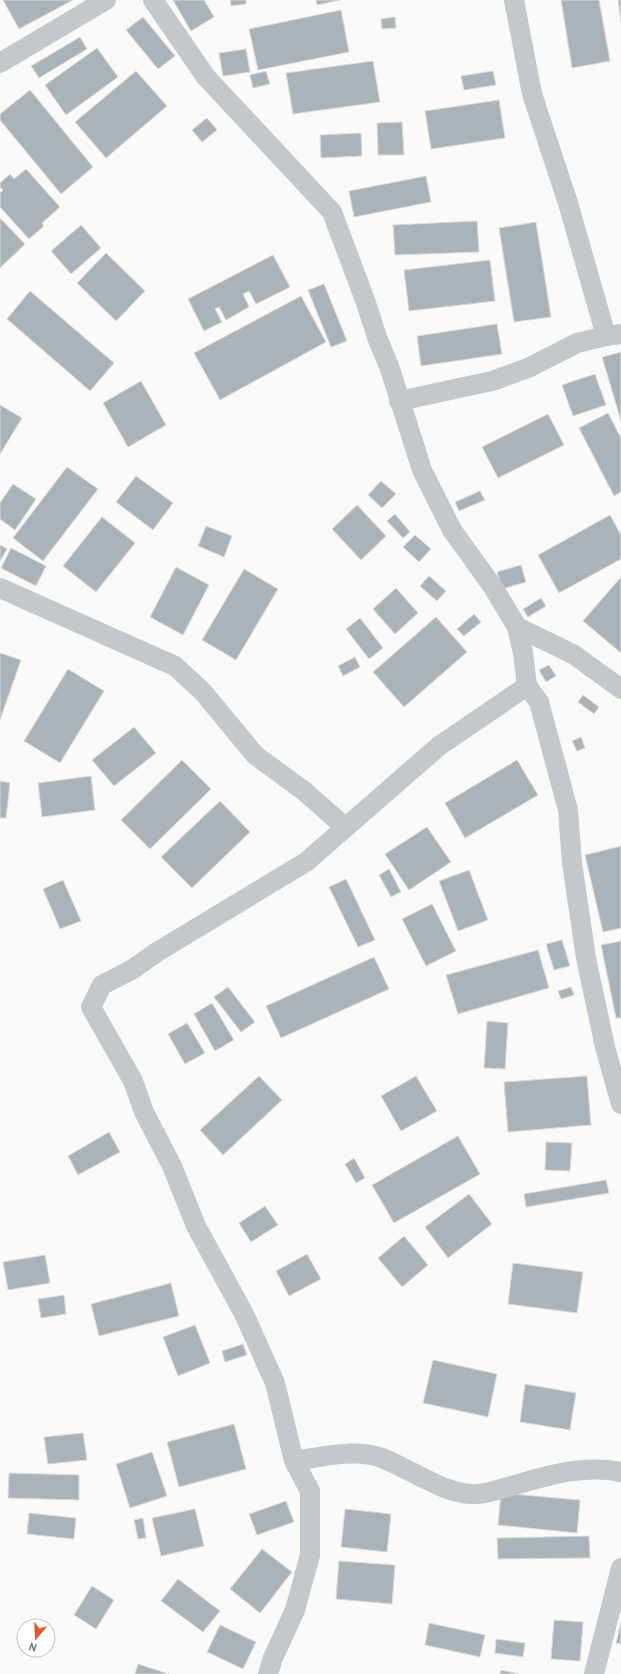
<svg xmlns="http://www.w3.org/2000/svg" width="621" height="1674" viewBox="0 0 621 1674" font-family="'PT Sans',sans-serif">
<rect width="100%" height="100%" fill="#fafaf8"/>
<g fill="#aab3b9" stroke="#dcdcda">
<polygon points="3,0 73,0 19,29"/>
<polygon points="173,0 204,0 214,17 191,31"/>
<polygon points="230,0 246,0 246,4 231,6"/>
<polygon points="316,0 340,0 317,5"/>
<polygon points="561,0 599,0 610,61 572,68"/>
<polygon points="618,0 621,0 621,22"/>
<polygon points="341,10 349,52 258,70 249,29"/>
<polygon points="143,17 175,56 158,69 126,30"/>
<polygon points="395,17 396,28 382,29 381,19"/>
<polygon points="80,37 87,49 39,78 31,66"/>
<polygon points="97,48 118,77 66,115 45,85"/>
<polygon points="246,49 250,72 223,76 219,53"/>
<polygon points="373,61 380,102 293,114 286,73"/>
<polygon points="136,71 167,106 106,158 75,122"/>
<polygon points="266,71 270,84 253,88 250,75"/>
<polygon points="493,71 496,85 464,90 461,76"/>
<polygon points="30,90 93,167 61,194 0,120 0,114"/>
<polygon points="499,100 505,138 431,149 425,111"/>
<polygon points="207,118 217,130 202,142 192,130"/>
<polygon points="402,122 404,155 378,155 377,123"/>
<polygon points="361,133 362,156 321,158 320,135"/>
<polygon points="26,169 60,207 42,223 44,226 29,239 0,207 0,193 3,190 0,187 0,183 10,174 14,179"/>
<polygon points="426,176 431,202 354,217 349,191"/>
<polygon points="0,218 25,244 0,268"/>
<polygon points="477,221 479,252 395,255 393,225"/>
<polygon points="536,222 551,317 514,322 499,228"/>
<polygon points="81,225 101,248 71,274 51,251"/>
<polygon points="106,253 145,291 116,321 77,283"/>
<polygon points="273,255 290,287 256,304 249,291 243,294 249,307 226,320 219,307 215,309 222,322 204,331 188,299"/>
<polygon points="490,260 495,301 409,311 404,270"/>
<polygon points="324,284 347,341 331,347 308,290"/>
<polygon points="30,291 114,363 90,391 7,319"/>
<polygon points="301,296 326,342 220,400 194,353"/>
<polygon points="497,324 502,354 421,366 417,336"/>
<polygon points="621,352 621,421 602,357"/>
<polygon points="595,374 606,405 573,416 562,385"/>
<polygon points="141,381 166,425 128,447 103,403"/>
<polygon points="0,405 22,418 0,454"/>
<polygon points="608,413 621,438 621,492 614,496 579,428"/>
<polygon points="548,414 564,445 498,478 482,447"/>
<polygon points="67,467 98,489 43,561 13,538"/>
<polygon points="136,476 173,503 153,530 116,502"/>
<polygon points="381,481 396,494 382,508 368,495"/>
<polygon points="13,484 36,499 15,530 0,519 0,503"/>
<polygon points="480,491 485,500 459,511 455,502"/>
<polygon points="357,505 386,536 361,560 332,529"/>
<polygon points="395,514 410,532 403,538 387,521"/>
<polygon points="610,515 621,535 621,559 559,593 538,555"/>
<polygon points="102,517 135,543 96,592 63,566"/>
<polygon points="206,526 232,536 224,557 198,546"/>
<polygon points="415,535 431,549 419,562 403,547"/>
<polygon points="0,545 7,549 0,561"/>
<polygon points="11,548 46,566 36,586 1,568"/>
<polygon points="521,565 526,582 502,589 497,572"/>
<polygon points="176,567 209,585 183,635 150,617"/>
<polygon points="244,569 278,589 236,660 202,640"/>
<polygon points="429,576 446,591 437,601 420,586"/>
<polygon points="621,577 621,653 583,621"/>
<polygon points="396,588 418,613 395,634 373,609"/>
<polygon points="541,598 546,606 528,617 523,609"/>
<polygon points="474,614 481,622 464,636 457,629"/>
<polygon points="436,617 467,652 404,707 373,672"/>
<polygon points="360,618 383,648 369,659 346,629"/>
<polygon points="0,653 21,660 0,720"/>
<polygon points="355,657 360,667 343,676 338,666"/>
<polygon points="549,665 556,676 546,682 539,670"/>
<polygon points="68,669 104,691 60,763 24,741"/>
<polygon points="583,695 599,707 594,714 578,702"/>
<polygon points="134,727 156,753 114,786 92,760"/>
<polygon points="581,737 585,748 577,751 572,741"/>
<polygon points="182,760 211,789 150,849 121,820"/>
<polygon points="517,760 538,795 465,838 445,803"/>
<polygon points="91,776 95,810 42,817 38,783"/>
<polygon points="0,781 10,783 6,818 0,818"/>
<polygon points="220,801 250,832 192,888 161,857"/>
<polygon points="427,827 451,862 409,890 385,854"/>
<polygon points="621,846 621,928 603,932 585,855"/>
<polygon points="389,869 401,892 391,897 379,875"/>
<polygon points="469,870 488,920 458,931 439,881"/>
<polygon points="346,879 375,940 358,947 329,887"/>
<polygon points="63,880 81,921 60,929 43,889"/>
<polygon points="432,904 456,951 426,966 402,919"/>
<polygon points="562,940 570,966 554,970 546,944"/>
<polygon points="621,941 621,1018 616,1018 601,945"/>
<polygon points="538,950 549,988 458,1014 446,975"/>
<polygon points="374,957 389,989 281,1038 266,1006"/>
<polygon points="228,987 255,1022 241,1032 214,997"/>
<polygon points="571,987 574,995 561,999 558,991"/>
<polygon points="212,1003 234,1040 215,1051 194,1014"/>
<polygon points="487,1021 508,1023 505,1069 484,1068"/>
<polygon points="187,1023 205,1053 185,1064 168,1034"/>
<polygon points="259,1076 282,1100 223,1155 200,1130"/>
<polygon points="416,1076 437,1111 401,1131 381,1096"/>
<polygon points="587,1076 591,1125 508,1132 504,1082"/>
<polygon points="109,1132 120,1152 78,1175 68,1156"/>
<polygon points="458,1136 480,1174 394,1223 372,1185"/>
<polygon points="546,1142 572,1143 570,1171 545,1170"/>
<polygon points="354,1158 365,1178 356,1183 345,1164"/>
<polygon points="606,1180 609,1193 526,1207 524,1194"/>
<polygon points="469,1194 492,1224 448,1258 425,1227"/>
<polygon points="265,1206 278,1225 251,1242 239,1223"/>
<polygon points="404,1236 428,1265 402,1287 378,1258"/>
<polygon points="307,1254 321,1279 289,1296 276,1271"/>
<polygon points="45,1255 50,1283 8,1290 3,1262"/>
<polygon points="513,1263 583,1272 577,1313 508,1304"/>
<polygon points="171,1283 179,1316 99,1336 91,1304"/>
<polygon points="64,1295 66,1314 41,1318 38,1299"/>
<polygon points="195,1325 210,1363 178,1376 163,1337"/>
<polygon points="243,1344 247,1355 225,1362 222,1351"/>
<polygon points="433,1360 497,1374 488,1417 423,1403"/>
<polygon points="525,1384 576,1393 570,1430 520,1422"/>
<polygon points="234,1424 246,1469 179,1487 167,1442"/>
<polygon points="83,1433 87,1460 48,1464 44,1437"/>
<polygon points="152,1452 167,1496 130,1508 116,1464"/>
<polygon points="9,1473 79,1475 79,1500 8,1498"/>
<polygon points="501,1493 580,1500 577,1533 498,1525"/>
<polygon points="286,1501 294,1522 257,1535 249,1514"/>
<polygon points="195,1509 204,1546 161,1556 152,1518"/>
<polygon points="345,1509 391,1514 387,1552 341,1547"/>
<polygon points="29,1513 76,1518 74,1539 27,1534"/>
<polygon points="143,1518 146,1538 138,1539 134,1520"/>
<polygon points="589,1536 590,1558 498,1559 497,1538"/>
<polygon points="262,1549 292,1572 260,1613 230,1589"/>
<polygon points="339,1561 395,1565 392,1604 336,1599"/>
<polygon points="178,1579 220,1611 203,1632 161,1601"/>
<polygon points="92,1586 114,1600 96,1629 74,1615"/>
<polygon points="554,1620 583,1622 580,1661 551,1659"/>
<polygon points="621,1622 621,1644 616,1643"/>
<polygon points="429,1623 485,1635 480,1657 425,1645"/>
<polygon points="220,1625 256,1642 243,1669 207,1652"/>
<polygon points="496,1639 525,1643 523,1657 495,1653"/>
<polygon points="138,1664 169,1674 135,1674"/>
<polygon points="501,1670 519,1674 500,1674"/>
</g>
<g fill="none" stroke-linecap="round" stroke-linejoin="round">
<g stroke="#c3c8cc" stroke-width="20">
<polyline points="153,0 206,77 332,212 365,300 378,340 389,366 422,470 452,530 493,587 517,627 523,653 527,686 539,702 568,810 572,863 586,958 605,1047 621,1104"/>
<polyline points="514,0 532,94 568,203 606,336"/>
<polyline points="0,63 106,0"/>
<polyline points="399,401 492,381 528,368 577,343 606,336 621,334"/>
<polyline points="0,588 175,666 203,692 255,755 304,791 345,827"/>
<polyline points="517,627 573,654 621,689"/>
<path d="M294 1461C321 1457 353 1449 379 1457 408 1467 441 1493 472 1494 485 1495 499 1489 511 1486 547 1476 583 1464 621 1472"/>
<polyline points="268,1674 273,1658 295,1610 310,1555 310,1491 294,1461 275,1383 244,1314 196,1226 172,1166 144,1112 133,1081 91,1007 102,985 133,969 157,952 306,862 439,746 527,686"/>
<polyline points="594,1674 621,1568"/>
</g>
</g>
<g transform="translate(36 1638) rotate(199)"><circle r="19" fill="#ffffff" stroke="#c1c8cd"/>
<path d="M0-3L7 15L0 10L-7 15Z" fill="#e4572e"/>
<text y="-6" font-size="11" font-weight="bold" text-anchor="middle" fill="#657683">N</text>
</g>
</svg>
